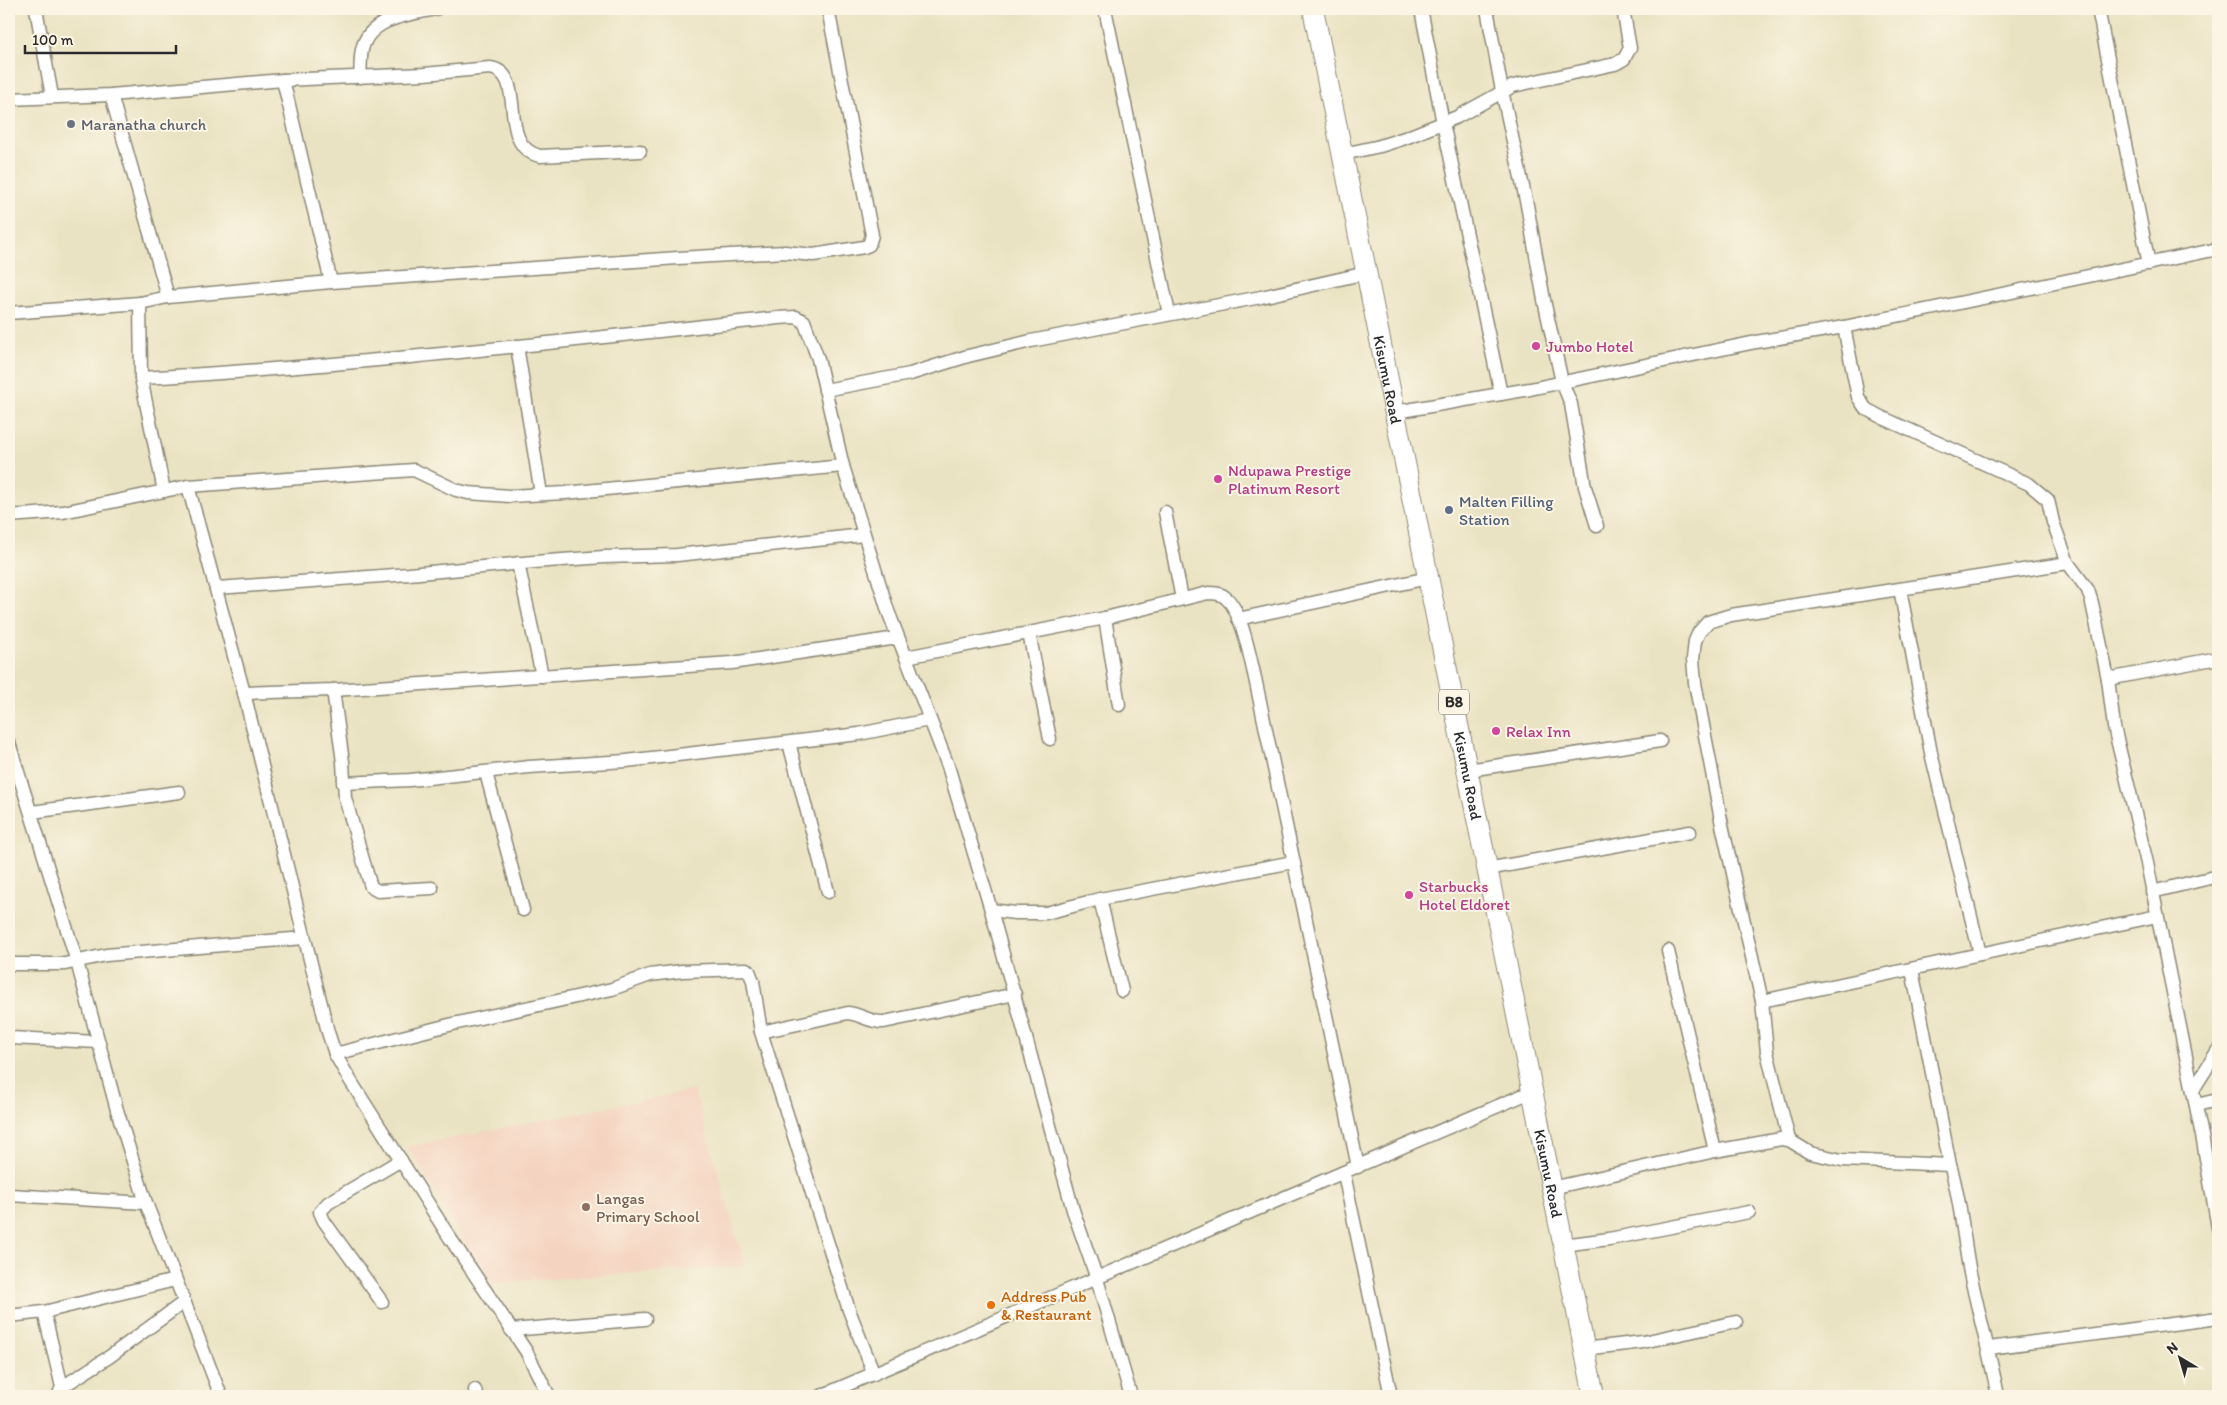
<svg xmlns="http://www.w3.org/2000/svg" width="2227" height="1405" viewBox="0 0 2227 1405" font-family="Itim,sans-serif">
<rect width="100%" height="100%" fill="#fcf5e5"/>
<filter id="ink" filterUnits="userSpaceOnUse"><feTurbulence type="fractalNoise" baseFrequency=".02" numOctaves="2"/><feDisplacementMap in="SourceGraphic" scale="10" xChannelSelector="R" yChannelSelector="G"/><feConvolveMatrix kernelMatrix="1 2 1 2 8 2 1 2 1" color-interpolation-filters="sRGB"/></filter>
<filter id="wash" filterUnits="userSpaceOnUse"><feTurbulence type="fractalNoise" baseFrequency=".0096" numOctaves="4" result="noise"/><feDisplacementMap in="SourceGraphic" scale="20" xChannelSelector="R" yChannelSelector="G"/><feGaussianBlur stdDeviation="1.12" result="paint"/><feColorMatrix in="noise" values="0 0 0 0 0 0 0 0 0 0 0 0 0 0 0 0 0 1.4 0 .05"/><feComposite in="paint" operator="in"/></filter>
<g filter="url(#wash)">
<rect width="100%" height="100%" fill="#eae3c3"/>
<polygon fill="#f4d3c0" points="694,1090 745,1266 491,1283 407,1147"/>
</g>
<g filter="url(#ink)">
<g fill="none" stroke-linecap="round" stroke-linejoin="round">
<defs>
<g id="minor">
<polyline points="36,9 52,96"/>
<polyline points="1105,9 1169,314"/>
<polyline points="1421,9 1443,123 1501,394"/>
<polyline points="1487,9 1502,91 1527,205 1544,300 1562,382 1571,404 1585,487 1597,526"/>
<polyline points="2098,9 2149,264"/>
<path d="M360 77C361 69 360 59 362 50 368 18 410 14 436 9"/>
<polyline points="283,80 331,282"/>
<polyline points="111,95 168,297"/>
<path d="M9 99 111 95 283 80 424 74 490 68C529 73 495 146 540 156L640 151"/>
<polyline points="1343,154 1380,146 1405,138 1457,117 1513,86 1615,64 1624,59 1630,48 1623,9"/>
<polyline points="140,303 141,378 164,491"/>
<polyline points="9,313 140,303 168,297 331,282 678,258 785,252 813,255 864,247 869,245 872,235 828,9"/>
<polyline points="1844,327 1858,397 1866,409 1881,417 2029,484 2048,500 2053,522 2068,563 2088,590 2092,603 2108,679 2114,727 2147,863 2203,1141 2218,1228"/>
<polyline points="517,346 541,494"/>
<path d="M141 378C354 366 566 341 778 318L796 317 804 321 818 359 843 466 888 611 948 766 991 910 1073 1210 1097 1279 1131 1396"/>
<polyline points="825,390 910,374 968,356 1031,341 1261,297 1366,273"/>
<polyline points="1395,412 1530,389 1756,342 1844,327 2218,249"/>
<polyline points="188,486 244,693 328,1032 335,1054 350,1080 450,1238 526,1351 549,1396"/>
<polyline points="1165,512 1182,599"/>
<polyline points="9,516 63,512 188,486 414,470 456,490 468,493 510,496 565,493 843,466"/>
<polyline points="518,563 542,676"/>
<polyline points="217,588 409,574 534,562 604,557 677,555 864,535"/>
<polyline points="1900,589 1931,753 1980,954"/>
<polyline points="1105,618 1119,705"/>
<polyline points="1238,619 1428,578"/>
<polyline points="1029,633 1050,739"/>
<path d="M906 657 1105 618 1208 593C1214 593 1221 593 1226 598 1242 611 1250 658 1255 678L1358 1167"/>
<polyline points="2108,679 2218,658"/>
<polyline points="333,690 343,762 345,798 371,887 378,891 432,888"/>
<polyline points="244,693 333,690 732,663 897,638"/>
<polyline points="9,743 77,962 117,1110 146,1203 221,1396"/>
<polyline points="789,743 828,892"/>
<polyline points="1468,770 1660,741"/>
<polyline points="486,773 523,910"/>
<polyline points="343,783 410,780 529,767 626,761 859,734 929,720"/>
<polyline points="32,812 179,792"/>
<polyline points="1487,869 1690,832"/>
<polyline points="2152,892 2218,876"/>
<polyline points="1100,899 1122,991"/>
<polyline points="991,910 1015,913 1046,913 1100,899 1293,862"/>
<polyline points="1668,951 1715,1151"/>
<polyline points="9,964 65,964 106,955 304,938"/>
<path d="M1912 970 1950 1165C1961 1200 1963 1237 1970 1273 1979 1315 1990 1355 1998 1396"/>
<polyline points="1762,1001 1722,825 1695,683 1693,659 1695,641 1699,632 1708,622 1731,615 2068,563"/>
<path d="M761 1032 848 1013C861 1014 870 1023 884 1022L1015 994"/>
<polyline points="9,1038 99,1042"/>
<polyline points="335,1054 453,1024 612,989 650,975 682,971 746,969 749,971 753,981 761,1032 849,1310 874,1374"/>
<polyline points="2193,1090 2218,1050"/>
<polyline points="2196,1105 2218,1100"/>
<polyline points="1789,1140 1767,1052 1762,1001 2157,916"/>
<polyline points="1344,1174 1391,1396"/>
<polyline points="1552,1188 1715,1151 1781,1139 1789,1140 1810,1153 1842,1160 1950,1165"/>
<polyline points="9,1195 146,1203"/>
<polyline points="1563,1245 1609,1239 1749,1212"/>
<polyline points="382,1302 324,1221 320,1212 328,1203 401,1160"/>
<polyline points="44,1312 62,1387 58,1396"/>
<polyline points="9,1316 44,1312 175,1280"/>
<polyline points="511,1330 645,1319"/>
<polyline points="1989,1348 2218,1318"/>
<polyline points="1584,1349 1643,1342 1736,1322"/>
<polyline points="62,1387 109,1357 184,1302"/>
<polyline points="475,1390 477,1396"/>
<polyline points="821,1396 1533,1091"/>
</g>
<g id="trunk">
<path id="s1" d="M1313 9 1594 1396"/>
</g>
</defs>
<use href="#minor" stroke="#8a8777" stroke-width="15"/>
<use href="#trunk" stroke="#8a8777" stroke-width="22"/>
<use href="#minor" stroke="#fff" stroke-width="12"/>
<use href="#trunk" stroke="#fff" stroke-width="20"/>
</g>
</g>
<circle fill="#6b7280" stroke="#fcf5e5" stroke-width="2" cx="71" cy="124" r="5"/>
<g fill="#d1479c" stroke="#fcf5e5" stroke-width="2">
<circle cx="1536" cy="346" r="5"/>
<circle cx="1218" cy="479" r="5"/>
<circle cx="1496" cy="731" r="5"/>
<circle cx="1409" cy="895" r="5"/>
</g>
<circle fill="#5c6f8a" stroke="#fcf5e5" stroke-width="2" cx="1449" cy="510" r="5"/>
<circle fill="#8d6e63" stroke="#fcf5e5" stroke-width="2" cx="586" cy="1207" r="5"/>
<circle fill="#e8710a" stroke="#fcf5e5" stroke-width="2" cx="991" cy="1305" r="5"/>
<g text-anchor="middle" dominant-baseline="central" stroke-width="4" stroke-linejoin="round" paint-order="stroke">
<rect fill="#fcf5e5" stroke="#6a6863" stroke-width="1" x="1439" y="689.5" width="30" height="25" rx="4"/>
<g font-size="15" font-weight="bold" fill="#2b2b2b">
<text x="1454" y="702">B8</text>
</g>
<g font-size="16" fill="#5b616d" stroke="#fcf5e5" text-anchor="start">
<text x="81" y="124">Maranatha church</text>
</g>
<g font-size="16" fill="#b23c85" stroke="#fcf5e5" text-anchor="start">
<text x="1546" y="346">Jumbo Hotel</text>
<text x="1228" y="470">Ndupawa Prestige<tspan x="1228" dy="18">Platinum Resort</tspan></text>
<text x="1506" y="731">Relax Inn</text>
<text x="1419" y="886">Starbucks<tspan x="1419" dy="18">Hotel Eldoret</tspan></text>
</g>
<g font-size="16" fill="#2b2b2b" stroke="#fcf5e5">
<text stroke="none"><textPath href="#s1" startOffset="378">Kisumu Road</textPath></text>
<text stroke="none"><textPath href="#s1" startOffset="782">Kisumu Road</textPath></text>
<text stroke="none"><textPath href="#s1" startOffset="1188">Kisumu Road</textPath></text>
</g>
<g font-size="16" fill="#4e5e75" stroke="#fcf5e5" text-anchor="start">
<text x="1459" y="501">Malten Filling<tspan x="1459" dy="18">Station</tspan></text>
</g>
<g font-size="16" fill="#785e54" stroke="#fcf5e5" text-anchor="start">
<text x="596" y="1198">Langas<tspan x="596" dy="18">Primary School</tspan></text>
</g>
<g font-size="16" fill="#c56008" stroke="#fcf5e5" text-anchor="start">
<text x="1001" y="1296">Address Pub<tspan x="1001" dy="18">&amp; Restaurant</tspan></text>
</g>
</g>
<rect width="2227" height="1405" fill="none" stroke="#fcf5e5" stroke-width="30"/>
<g transform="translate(2180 1358) rotate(322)" stroke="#fcf5e5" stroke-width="4" paint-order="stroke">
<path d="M0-4L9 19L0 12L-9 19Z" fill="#2b2b2b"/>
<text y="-8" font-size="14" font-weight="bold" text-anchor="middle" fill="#2b2b2b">N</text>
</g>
<path d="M25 45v8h151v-8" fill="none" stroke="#2b2b2b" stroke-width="2.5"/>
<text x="32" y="45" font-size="15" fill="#2b2b2b" stroke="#fcf5e5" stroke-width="4" paint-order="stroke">100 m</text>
</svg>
